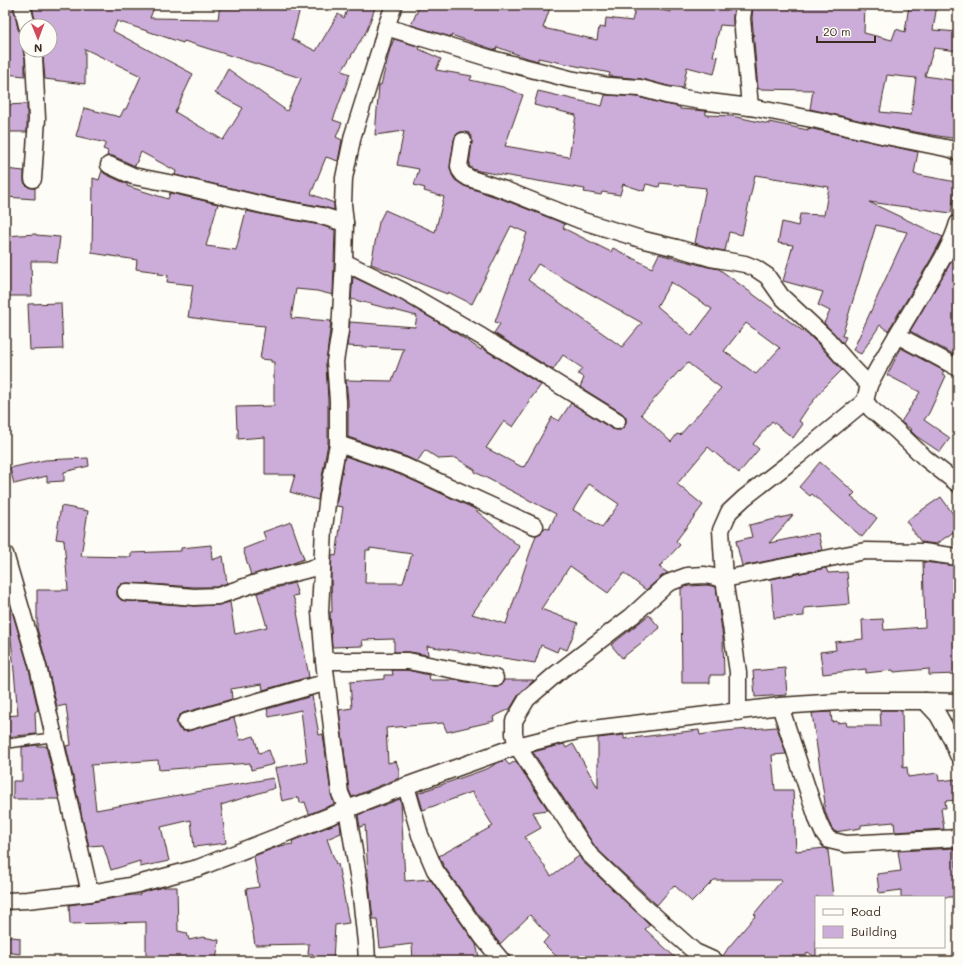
<svg xmlns="http://www.w3.org/2000/svg" width="963" height="966" viewBox="0 0 963 966" font-family="Mali,sans-serif">
<rect width="100%" height="100%" fill="#fdfcf7"/>
<filter id="ink" filterUnits="userSpaceOnUse"><feTurbulence type="fractalNoise" baseFrequency=".025" numOctaves="2"/><feDisplacementMap in="SourceGraphic" scale="8" xChannelSelector="R" yChannelSelector="G"/><feConvolveMatrix kernelMatrix="1 2 1 2 8 2 1 2 1" color-interpolation-filters="sRGB"/></filter>
<g filter="url(#ink)">
<g fill="#ccadd9" stroke="#3b2a1e" fill-rule="evenodd">
<polygon points="5,5 13,5 18,29 20,33 26,35 26,43 23,48 25,59 25,76 5,74"/>
<path d="M32 5H155L150 18 218 19 220 5H301L292 39 316 51 338 14 344 18 349 5H376L367 30 342 71 350 74 333 120 342 123 336 137 342 140 338 161 326 157 311 194 334 203V210L324 207 269 197 175 175 176 171 141 152 135 166 113 156H107L108 151 103 149 106 143 76 136 84 108 120 117 124 109H126L141 76 85 49V84L45 79 43 57 42 50H50V26H36ZM117 21 183 43 184 41 301 78 287 111 228 69 215 93 243 108 223 140 175 112 193 74 113 31Z"/>
<polygon points="420,5 551,5 543,28 597,40 599,27 605,28 606,18 632,21 636,5 671,12 672,5 734,5 733,17 733,26 720,25 713,56 718,57 714,74 687,67 683,88 668,86 641,79 609,76 610,73 538,58 538,61 527,58 497,47 496,50 495,50 451,35 451,37 411,25"/>
<path d="M753 5H863V6H865L864 33 892 40 896 29 905 32 909 5H937L933 30 958 32V51L934 48 925 76 958 81V139L932 135 888 127 810 109 813 90 758 89 752 18ZM887 75 916 78 911 115 880 112Z"/>
<path d="M394 39 420 47 419 49 441 59 436 70 472 76 470 80 503 87 523 95 505 146 569 157 576 115 534 105 538 91 602 106 605 95 638 97 664 104 680 107V109L706 111V115L732 116 769 124V122L808 130V128L918 152 914 174 956 182 951 213 869 202 943 237 931 259 888 331 880 325 861 354 853 350 907 232 876 225 842 336 846 337 843 343 824 323 830 311 818 305 823 292 783 281 793 245 778 243 782 222 798 226 800 214 824 215 829 187 755 175 742 235 729 232 725 251 713 249 695 243 706 188 660 183 659 187 646 184 644 191 623 184 620 195 602 192 601 195 584 192 585 189 479 171 473 169 469 166 472 142V137L469 133 465 132H460L456 135 454 140 450 168 452 175 455 180 464 186 502 199 565 224 563 228 611 252 613 248 652 268 659 254 708 267 719 269 811 337 820 346 842 370 823 389 809 406 799 421 803 424 793 438 772 421 753 444 759 449 739 473 708 447 677 484 703 505 676 541 680 545 659 567 668 573 662 576 646 590 624 573 608 593 570 566 541 609 578 623 567 650 559 647 557 652 541 645 535 663 427 646 428 655 410 652H394V639L362 640 363 646 332 647 330 612H332L331 575 332 555 336 556 343 507 336 506 345 456 401 475 473 508 520 547 472 614 506 624 536 535 541 533 543 530 544 528 549 529 556 514 475 472V470L456 458 439 459 425 450 417 462 407 457 348 437V401L346 380 392 381 404 349 347 346 350 322 415 327 417 316 351 299 353 277 399 299 456 333 481 350 482 348 541 385 529 401 530 402 513 427 504 421 486 448 522 467 523 466 524 467 552 417 559 421 571 403 612 429 617 430H621L625 426 626 422V417L622 413 580 387 584 378 578 374 582 368 563 355 553 370 494 333 500 324 495 322 527 233 511 226 472 304 448 292 447 294 371 264 379 222 385 210 435 232 444 197 424 191 425 188 414 185 419 169 397 165 404 131 375 135 379 85H381L390 49ZM538 264 642 323 622 347 528 280ZM671 282 712 309 692 336 657 306ZM746 323 780 348 756 374 724 351ZM688 363 721 388 680 435 677 434 671 442 641 414 679 371 680 372ZM589 484 619 504 602 527 573 510ZM370 548 412 554 403 583H365L366 550H370Z"/>
<polygon points="27,104 27,132 5,132 5,105"/>
<polygon points="5,169 24,171 24,183 28,187 32,188 35,188 35,199 5,197"/>
<polygon points="102,171 105,174 127,184 127,186 168,199 170,193 218,204 206,246 236,250 246,211 265,215 320,225 335,230 333,295 317,291 296,289 291,318 331,321 326,363 328,401 328,443 318,500 290,492 295,475 265,475 265,437 238,439 238,429 237,429 236,407 274,406 274,362 271,362 271,360 260,359 265,326 221,322 188,317 193,285 167,282 168,275 158,274 159,272 136,269 137,260 92,253 93,178 99,180"/>
<polygon points="36,234 36,235 60,237 57,263 49,261 31,261 32,296 5,296 5,236"/>
<polygon points="958,249 958,344 953,354 910,331 947,269"/>
<polygon points="61,303 63,349 30,350 28,304"/>
<polygon points="901,348 944,371 942,374 946,376 929,413 924,420 950,438 940,452 916,436 911,431 912,430 901,422 920,392 887,375"/>
<polygon points="88,458 89,466 64,472 64,481 47,482 47,476 14,484 10,468 45,460"/>
<polygon points="820,462 855,493 851,497 877,518 862,537 812,494 810,496 799,487"/>
<polygon points="941,497 958,521 958,529 936,544 921,542 906,521"/>
<polygon points="61,506 88,511 81,556 131,557 131,553 181,551 181,548 211,545 212,560 223,556 227,583 216,587 194,587 150,584 126,583 121,584 118,587 117,591 117,596 121,600 126,601 194,606 219,605 230,602 235,634 267,627 257,593 294,583 298,595 293,596 298,612 297,612 309,677 263,690 262,684 231,689 232,699 183,713 179,716 177,720 177,725 179,729 183,731 188,731 234,718 240,740 254,736 259,753 269,750 274,764 251,770 250,763 159,770 158,760 91,765 96,810 273,778 275,788 221,805 226,843 194,847 191,820 161,827 169,861 140,867 140,861 111,870 103,845 89,846 81,813 80,803 79,803 66,746 71,745 66,705 57,707 47,665 37,628 37,590 68,590 64,540 56,539"/>
<polygon points="793,515 769,543 818,533 822,550 742,566 736,541 752,537 749,525"/>
<polygon points="291,522 304,559 288,565 251,575 243,549 266,540 263,532"/>
<polygon points="923,562 958,566 958,674 929,675 929,669 894,672 893,670 866,673 866,669 823,674 820,652 836,650 835,642 863,639 862,620 883,619 884,630 925,627"/>
<polygon points="826,568 828,573 847,572 850,604 804,608 804,616 774,618 771,579"/>
<polygon points="708,585 716,587 723,638 724,675 710,675 710,683 682,683 681,588 689,586"/>
<polygon points="10,604 29,669 38,710 35,712 36,734 5,737 5,716 18,715 8,605"/>
<polygon points="649,615 660,628 622,658 611,645"/>
<polygon points="785,668 787,695 755,697 753,671"/>
<polygon points="392,670 407,670 429,675 430,680 455,680 494,687 498,687 502,684 504,680 534,680 519,694 510,709 493,717 494,721 447,732 443,723 386,728 388,763 396,761 399,770 399,778 352,797 349,790 339,710 352,708 350,682 384,679 384,675 393,675"/>
<polygon points="312,696 319,735 323,734 331,794 334,804 309,814 305,802 300,803 299,797 282,801 275,768 307,762 301,710 269,717 267,709"/>
<polygon points="880,710 902,710 903,768 907,767 908,777 938,773 939,781 958,779 958,800 945,801 946,808 941,808 944,829 895,832 894,822 861,825 861,828 835,832 831,827 825,811 824,803 825,803 812,713 831,712 832,722 837,721 837,723 846,722 847,726 881,726"/>
<polygon points="777,727 786,754 772,755 775,790 793,790 796,851 825,848 828,850 833,897 816,897 816,958 808,952 801,961 724,961 723,956 728,948 756,915 754,914 782,880 714,880 692,902 674,885 657,905 596,848 533,752 564,744 566,748 573,744 598,788 598,738 624,735 624,739 699,730 700,735 724,731"/>
<polygon points="37,745 37,746 46,746 59,799 13,799 13,781 22,781 22,747"/>
<polygon points="505,760 509,765 516,761 548,810 533,812 541,828 525,837 551,876 579,856 582,861 644,919 650,925 645,929 679,961 561,961 543,943 549,936 530,915 500,944 491,932 443,865 439,856 493,826 472,792 423,810 418,793 489,768 495,764"/>
<polygon points="400,799 401,802 405,881 430,879 476,944 480,961 413,961 412,944 380,948 377,919 373,919 368,875 365,825 360,827 358,815"/>
<polygon points="340,822 341,833 327,839 336,864 338,864 349,923 335,925 333,961 312,961 313,954 308,954 309,944 255,945 246,889 259,887 254,856 280,846 293,844 292,841"/>
<polygon points="955,848 956,867 958,868 958,897 901,897 901,890 879,893 877,874 901,871 898,851"/>
<polygon points="163,887 177,887 178,931 187,933 189,940 203,937 219,940 216,961 146,961 146,922 70,924 69,905 92,902 132,895 140,895 140,893"/>
<polygon points="5,936 20,938 20,954 5,952"/>
</g>
<g fill="none" stroke-linecap="round" stroke-linejoin="round">
<defs>
<polyline id="service" points="5,744 54,737"/>
<g id="minor">
<polyline points="22,5 27,26"/>
<polyline points="744,5 742,18 750,107"/>
<polyline points="386,27 492,59 570,79 609,86 640,88 666,95 701,101 750,107 817,120 886,136 951,149 958,152"/>
<polyline points="32,50 34,57 37,119 33,179"/>
<polyline points="463,141 459,166 460,170 463,174 469,178 505,190 580,220 644,240 677,248 711,258 745,264 755,268 767,276 781,296 827,339 847,362 869,385 865,401 871,409 896,430 925,458 958,484"/>
<polyline points="109,165 133,176 174,184 267,206 322,216 345,223"/>
<polyline points="344,262 403,291 482,337 617,421"/>
<polyline points="897,335 958,368"/>
<path d="M869 385C886 352 906 320 925 288 938 266 951 247 958 223"/>
<polyline points="338,444 404,466 535,526"/>
<polyline points="5,554 38,667 90,893"/>
<polyline points="126,592 149,593 194,597 218,596 262,581 321,566"/>
<polyline points="324,661 408,661 495,678"/>
<polyline points="925,701 938,715 952,740 958,755"/>
<polyline points="780,706 818,821 823,832 829,840 846,844 958,838"/>
<polyline points="738,712 738,672 724,579 721,530 729,512 744,498 798,456 865,401"/>
<polyline points="186,722 305,688 326,683"/>
<polyline points="406,786 420,835 435,870 483,938 502,961"/>
<polyline points="5,901 27,900 90,893 134,885 198,868 406,786 517,746 577,731 780,706 854,701 925,701 958,702"/>
<polyline points="367,961 366,943 360,887 347,809 340,793 324,661 320,612 324,528 328,496 338,444 338,401 335,362 340,331 344,262 345,223 343,204 344,178 353,135 381,46 386,27 394,5"/>
<polyline points="715,961 695,952 640,903 589,854 517,746 514,734 514,721 527,699 556,674 632,616 668,583 687,576 705,575 724,579 865,551 923,552 958,557"/>
</g>
</defs>
<use href="#service" stroke="#3b2a1e" stroke-width="11"/>
<use href="#minor" stroke="#3b2a1e" stroke-width="19"/>
<use href="#service" stroke="#fdfcf7" stroke-width="8"/>
<use href="#minor" stroke="#fdfcf7" stroke-width="16"/>
</g>
</g>
<rect width="963" height="966" fill="none" stroke="#fdfcf7" stroke-width="20"/>
<rect x="10" y="10" width="943" height="946" fill="none" stroke="#3b2a1e" stroke-width="1.5" filter="url(#ink)"/>
<rect x="815" y="896" width="130" height="52" fill="#fdfcf7" stroke="#afa8a0"/>
<rect x="823" y="909" width="20" height="6" fill="#fdfcf7" stroke="#afa8a0"/>
<text x="851" y="916" font-size="12" fill="#3b2a1e">Road</text>
<rect x="823" y="926" width="20" height="12" fill="#ccadd9" stroke="#afa8a0"/>
<text x="851" y="936" font-size="12" fill="#3b2a1e">Building</text>
<g transform="translate(38 38) rotate(179)"><circle r="19" fill="#fdfcf7" stroke="#afa8a0"/>
<path d="M0-3L7 15L0 10L-7 15Z" fill="#d1495b"/>
<text y="-6" font-size="11" font-weight="bold" text-anchor="middle" fill="#3b2a1e">N</text>
</g>
<path d="M817 36v6h58v-6" fill="none" stroke="#3b2a1e" stroke-width="2"/>
<text x="823" y="36" font-size="12" fill="#3b2a1e" stroke="#fdfcf7" stroke-width="3" paint-order="stroke">20 m</text>
</svg>
